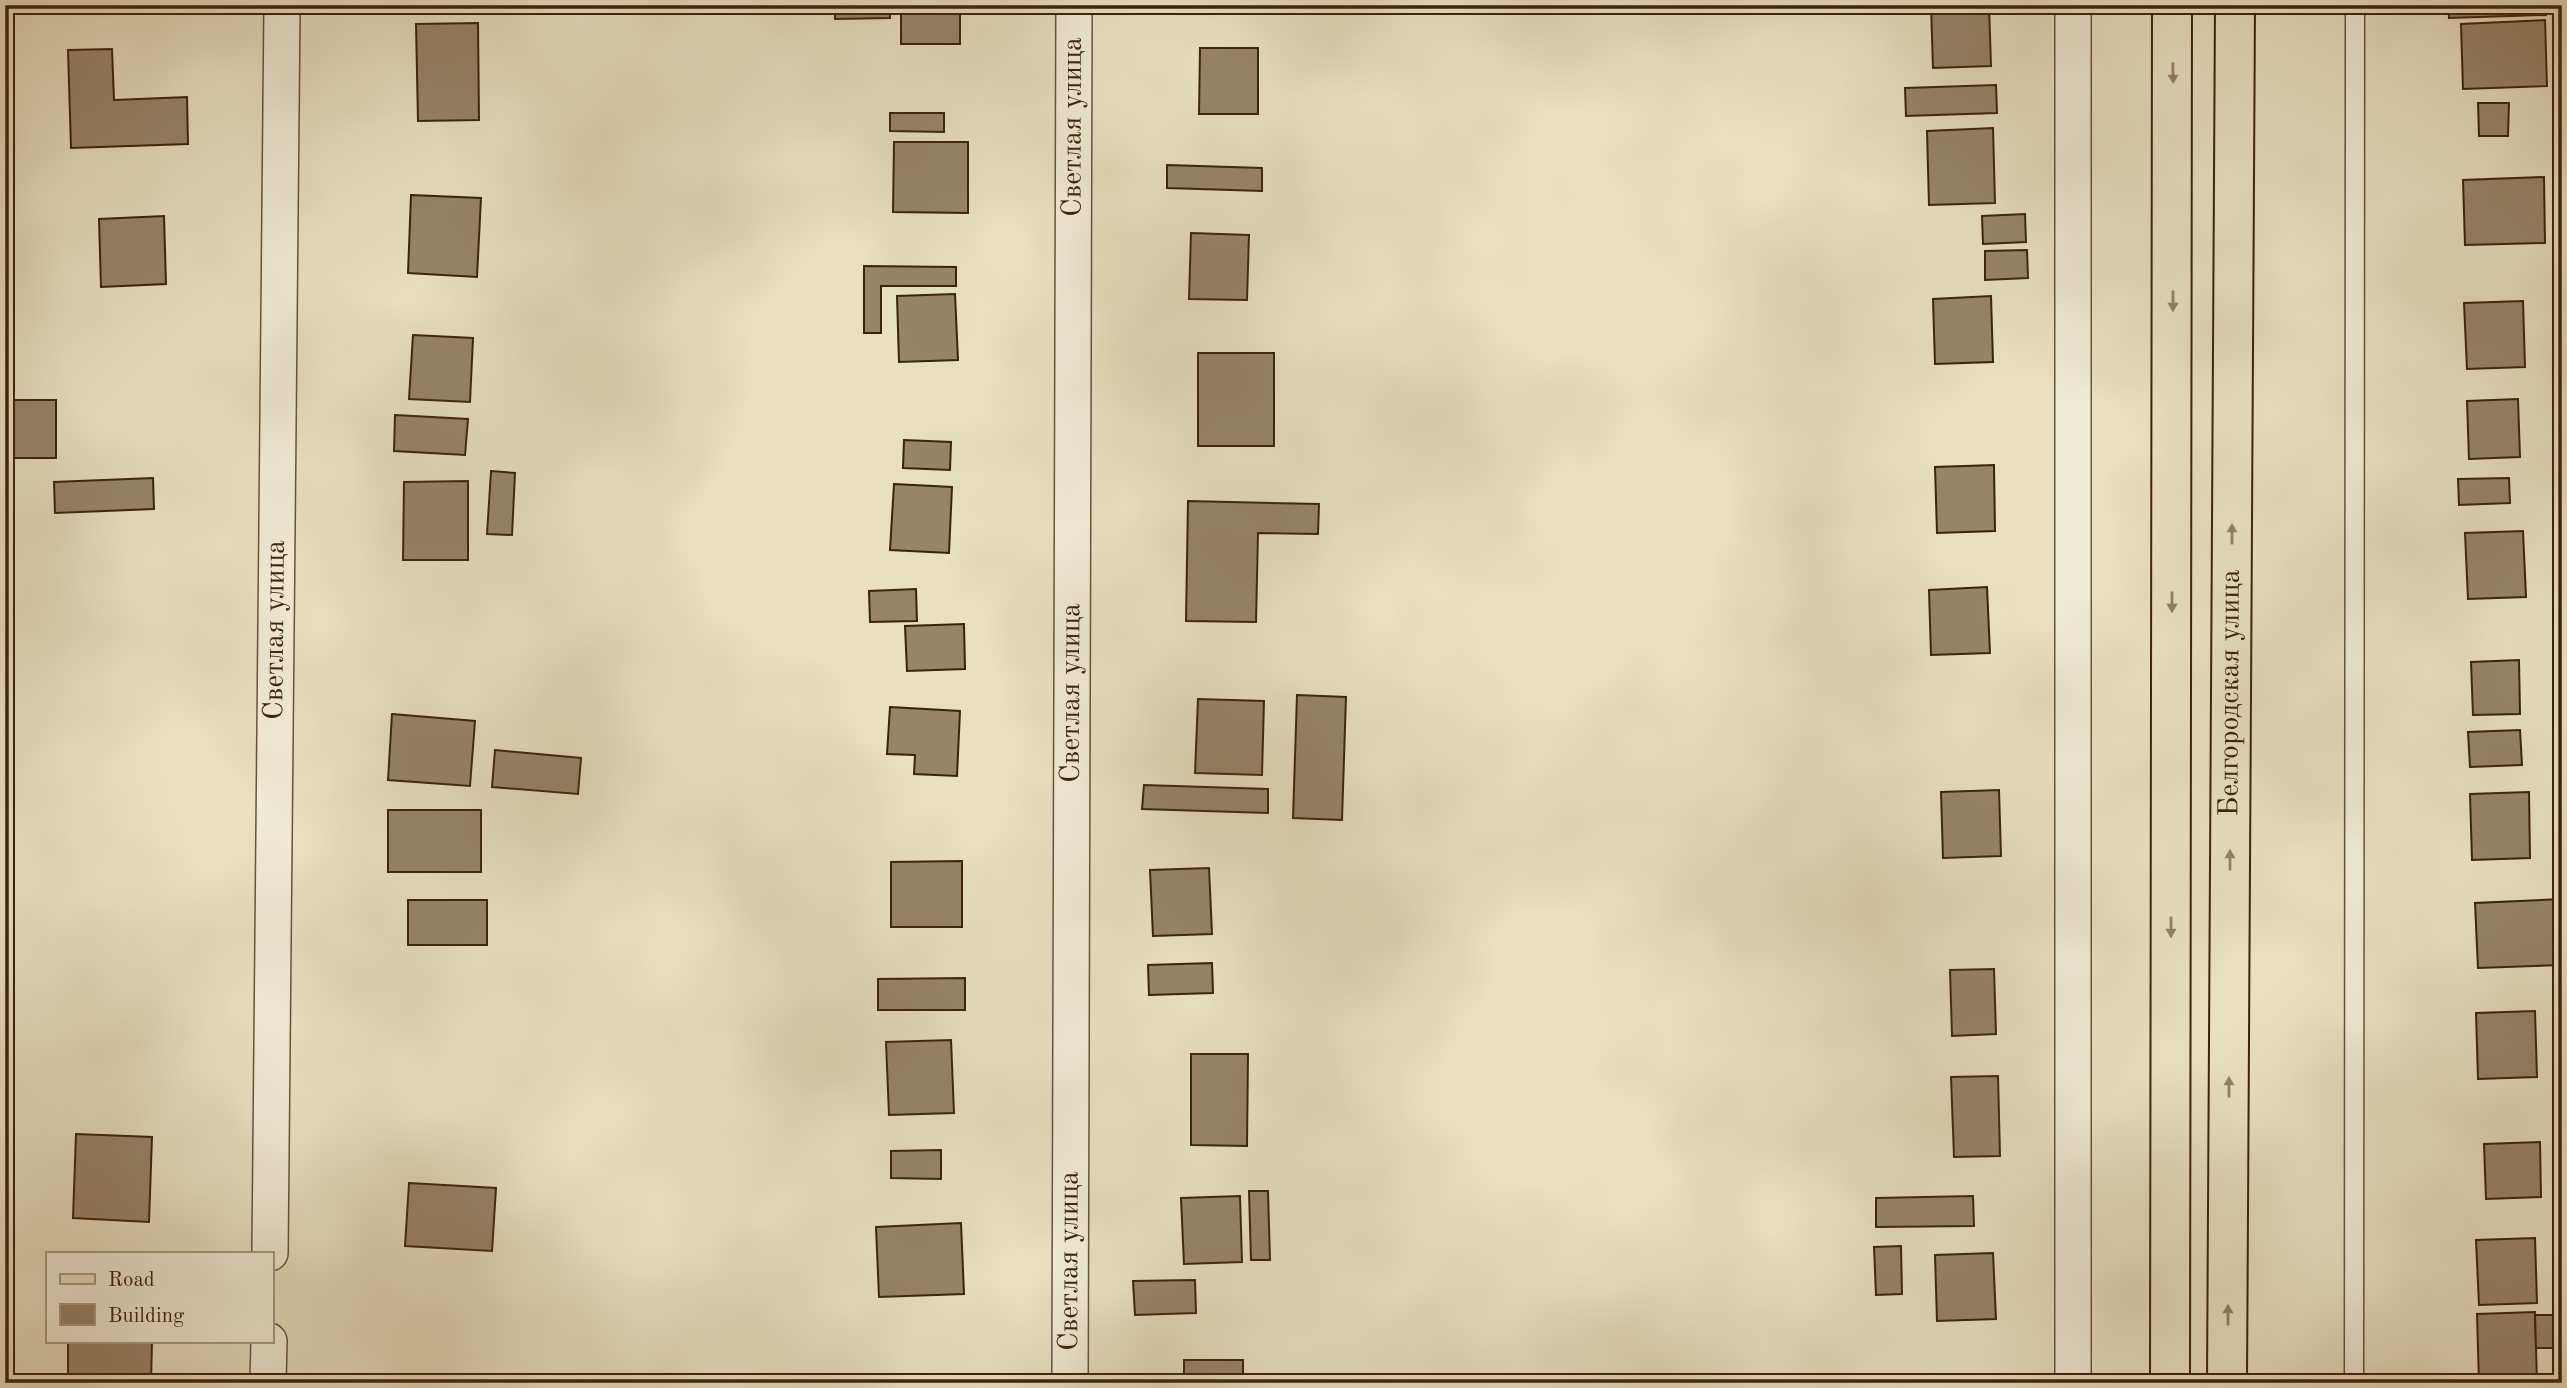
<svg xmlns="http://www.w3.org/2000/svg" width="2567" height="1388" viewBox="0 0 2567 1388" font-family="'Old Standard TT',serif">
<rect width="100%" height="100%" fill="#e8e0c1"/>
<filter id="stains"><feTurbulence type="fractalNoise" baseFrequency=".00286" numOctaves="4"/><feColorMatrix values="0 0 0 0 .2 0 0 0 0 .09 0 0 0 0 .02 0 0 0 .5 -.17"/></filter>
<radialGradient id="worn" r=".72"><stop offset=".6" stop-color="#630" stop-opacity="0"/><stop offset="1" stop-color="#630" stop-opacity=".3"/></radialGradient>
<g fill="#96856a" stroke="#3d220b" stroke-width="2">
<polygon points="835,5 890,5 890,18 835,19"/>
<rect x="901" y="5" width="59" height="39"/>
<polygon points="1931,5 1989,5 1991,66 1933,68"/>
<polygon points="2448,5 2546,5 2546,15 2449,18"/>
<polygon points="2545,20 2547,86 2463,89 2461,24"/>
<polygon points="478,23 479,120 418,121 416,24"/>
<polygon points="1200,48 1258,48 1258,114 1199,114"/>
<polygon points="112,49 114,100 187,97 188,144 71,148 68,50"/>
<polygon points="1996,85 1997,113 1906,116 1905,88"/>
<polygon points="2478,103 2509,103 2508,136 2479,136"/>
<polygon points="890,113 944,113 944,132 890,131"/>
<polygon points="1993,128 1995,203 1929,205 1927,131"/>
<polygon points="894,142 968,142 968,213 893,212"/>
<polygon points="1167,165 1262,168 1262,191 1167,188"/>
<polygon points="2544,177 2545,243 2465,245 2463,180"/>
<polygon points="411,195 481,198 477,277 408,273"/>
<polygon points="2025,214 2026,242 1983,244 1982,216"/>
<polygon points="164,216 166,284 101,287 99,219"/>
<polygon points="1191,233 1249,235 1247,300 1189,299"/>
<polygon points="2027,250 2028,278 1985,280 1985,251"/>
<polygon points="864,266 956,267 956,286 881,286 881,333 864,333"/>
<polygon points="955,294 958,360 899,362 897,296"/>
<polygon points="1991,296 1993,362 1935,364 1933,299"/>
<polygon points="2523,301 2525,367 2467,369 2464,303"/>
<polygon points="413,335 473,338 470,402 409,399"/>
<rect x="1198" y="353" width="76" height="93"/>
<polygon points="2518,399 2520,457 2469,459 2467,401"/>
<rect x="5" y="400" width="51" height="58"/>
<polygon points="395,415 468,419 465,455 394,451"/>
<polygon points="904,440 951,442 950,470 903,468"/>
<polygon points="1994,465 1995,531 1937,533 1935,467"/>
<polygon points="491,471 515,473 512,535 487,534"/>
<polygon points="153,478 154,509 55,513 54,482"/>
<polygon points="2509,478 2510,503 2459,505 2458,479"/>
<polygon points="468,481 468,560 403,560 404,482"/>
<polygon points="894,484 952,487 949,553 890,550"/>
<polygon points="1188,501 1319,504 1318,534 1258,533 1256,622 1186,621"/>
<polygon points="2523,531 2526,597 2468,599 2465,533"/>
<polygon points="1987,587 1990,653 1931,655 1929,590"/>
<polygon points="916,589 917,621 870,622 869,591"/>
<polygon points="964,624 965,669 907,671 905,626"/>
<polygon points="2519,660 2520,714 2473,715 2471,662"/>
<polygon points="1297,695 1346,697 1342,820 1293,818"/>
<polygon points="1198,699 1264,701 1262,775 1195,773"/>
<polygon points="890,707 960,711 957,776 914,774 915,755 887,754"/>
<polygon points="392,714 475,721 470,786 388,780"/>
<polygon points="2520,730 2522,765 2470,767 2468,732"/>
<polygon points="495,750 581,758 578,794 492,787"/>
<polygon points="1144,785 1268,789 1268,813 1142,809"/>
<polygon points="1999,790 2001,856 1943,858 1941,792"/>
<polygon points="2529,792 2530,858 2472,860 2470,794"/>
<rect x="388" y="810" width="93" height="62"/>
<polygon points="962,861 962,927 891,927 891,862"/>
<polygon points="1209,868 1212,934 1153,936 1150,870"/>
<polygon points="2562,899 2562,965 2478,968 2475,903"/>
<rect x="408" y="900" width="79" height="45"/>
<polygon points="1212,963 1213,993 1149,995 1148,965"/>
<polygon points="1994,969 1996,1034 1952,1036 1950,970"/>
<polygon points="965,978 965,1010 878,1010 878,979"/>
<polygon points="2535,1011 2537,1077 2478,1079 2476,1013"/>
<polygon points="951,1040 954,1113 889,1115 886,1042"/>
<polygon points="1191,1054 1248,1054 1247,1146 1191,1145"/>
<polygon points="1998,1076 2000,1156 1954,1157 1951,1077"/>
<polygon points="76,1134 152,1137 149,1222 73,1218"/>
<polygon points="2540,1142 2541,1197 2486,1199 2484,1144"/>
<polygon points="941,1150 941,1179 891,1178 891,1151"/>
<polygon points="409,1183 496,1188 492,1251 405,1246"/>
<polygon points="1249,1191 1268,1191 1270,1260 1251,1260"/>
<polygon points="1240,1196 1242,1262 1184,1264 1181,1198"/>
<polygon points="1973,1196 1974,1226 1876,1227 1876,1198"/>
<polygon points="961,1223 964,1294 879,1297 876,1227"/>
<polygon points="2535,1238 2537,1303 2479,1305 2476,1240"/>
<polygon points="1901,1246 1902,1294 1876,1295 1874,1247"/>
<polygon points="1993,1253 1996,1319 1937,1321 1935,1255"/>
<polygon points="1195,1280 1196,1313 1135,1315 1133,1281"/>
<polygon points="2535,1312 2537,1383 2479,1383 2477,1314"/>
<polygon points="2535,1315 2562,1315 2562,1348 2536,1348"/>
<polygon points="68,1341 152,1341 151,1383 68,1383"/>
<rect x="1184" y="1360" width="59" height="23"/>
</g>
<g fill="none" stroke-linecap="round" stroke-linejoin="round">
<defs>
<polyline id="service" points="2354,1383 2355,5"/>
<g id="minor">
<polyline points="2073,5 2073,1383"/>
<path id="s1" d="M270 1253 282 5"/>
<polyline points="268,1383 269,1341"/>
<path id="s2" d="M1070 1383 1074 5"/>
</g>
<g id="primary">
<polyline points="2170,1383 2172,5"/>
<path id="s3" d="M2227 1383 2235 5"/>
</g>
</defs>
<use href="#service" stroke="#685238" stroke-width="21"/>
<use href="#minor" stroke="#685238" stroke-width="38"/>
<use href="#primary" stroke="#3d220b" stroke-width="42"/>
<use href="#service" stroke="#f0ebd7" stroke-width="18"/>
<use href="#minor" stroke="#f0ebd7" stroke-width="35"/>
<use href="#primary" stroke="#e8e0c1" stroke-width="38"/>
</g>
<defs><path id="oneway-solid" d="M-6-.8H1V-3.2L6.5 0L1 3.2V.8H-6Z" transform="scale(1.75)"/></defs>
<g fill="#928166">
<use href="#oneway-solid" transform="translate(2173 73) rotate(89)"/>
<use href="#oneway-solid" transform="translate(2173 301) rotate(90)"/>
<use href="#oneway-solid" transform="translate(2232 534) rotate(-90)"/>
<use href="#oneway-solid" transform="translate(2172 602) rotate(90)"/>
<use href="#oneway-solid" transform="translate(2230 860) rotate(-90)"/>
<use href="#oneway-solid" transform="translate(2171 927) rotate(90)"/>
<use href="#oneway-solid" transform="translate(2229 1087) rotate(-90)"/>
<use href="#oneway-solid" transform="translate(2228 1315) rotate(-90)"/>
</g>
<g text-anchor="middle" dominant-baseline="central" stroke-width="7" stroke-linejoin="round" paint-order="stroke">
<g font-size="28" fill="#3d220b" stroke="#f0ebd7">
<text stroke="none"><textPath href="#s2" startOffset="1256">Светлая улица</textPath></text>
<text stroke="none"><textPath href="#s1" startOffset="623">Светлая улица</textPath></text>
<text stroke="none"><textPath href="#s2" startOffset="690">Светлая улица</textPath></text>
<text stroke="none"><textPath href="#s3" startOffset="690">Белгородская улица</textPath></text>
<text stroke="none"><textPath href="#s2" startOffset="122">Светлая улица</textPath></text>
</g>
</g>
<rect width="2567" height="1388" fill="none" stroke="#e8e0c1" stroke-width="28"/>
<rect x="7" y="7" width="2553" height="1374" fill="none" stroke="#3d220b" stroke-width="3.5"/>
<rect x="14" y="14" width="2539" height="1360" fill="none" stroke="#3d220b" stroke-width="2"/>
<rect x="46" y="1252" width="228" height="91" fill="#f0ebd7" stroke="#a89b85" stroke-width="2"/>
<rect x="60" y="1274" width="35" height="10" fill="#e8e0c1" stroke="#a89b85" stroke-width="2"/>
<text x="108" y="1286" font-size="21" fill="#3d220b">Road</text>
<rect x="60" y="1304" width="35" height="21" fill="#96856a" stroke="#a89b85" stroke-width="2"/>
<text x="108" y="1322" font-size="21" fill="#3d220b">Building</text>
<rect width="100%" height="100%" filter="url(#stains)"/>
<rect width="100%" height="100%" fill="url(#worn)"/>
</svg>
